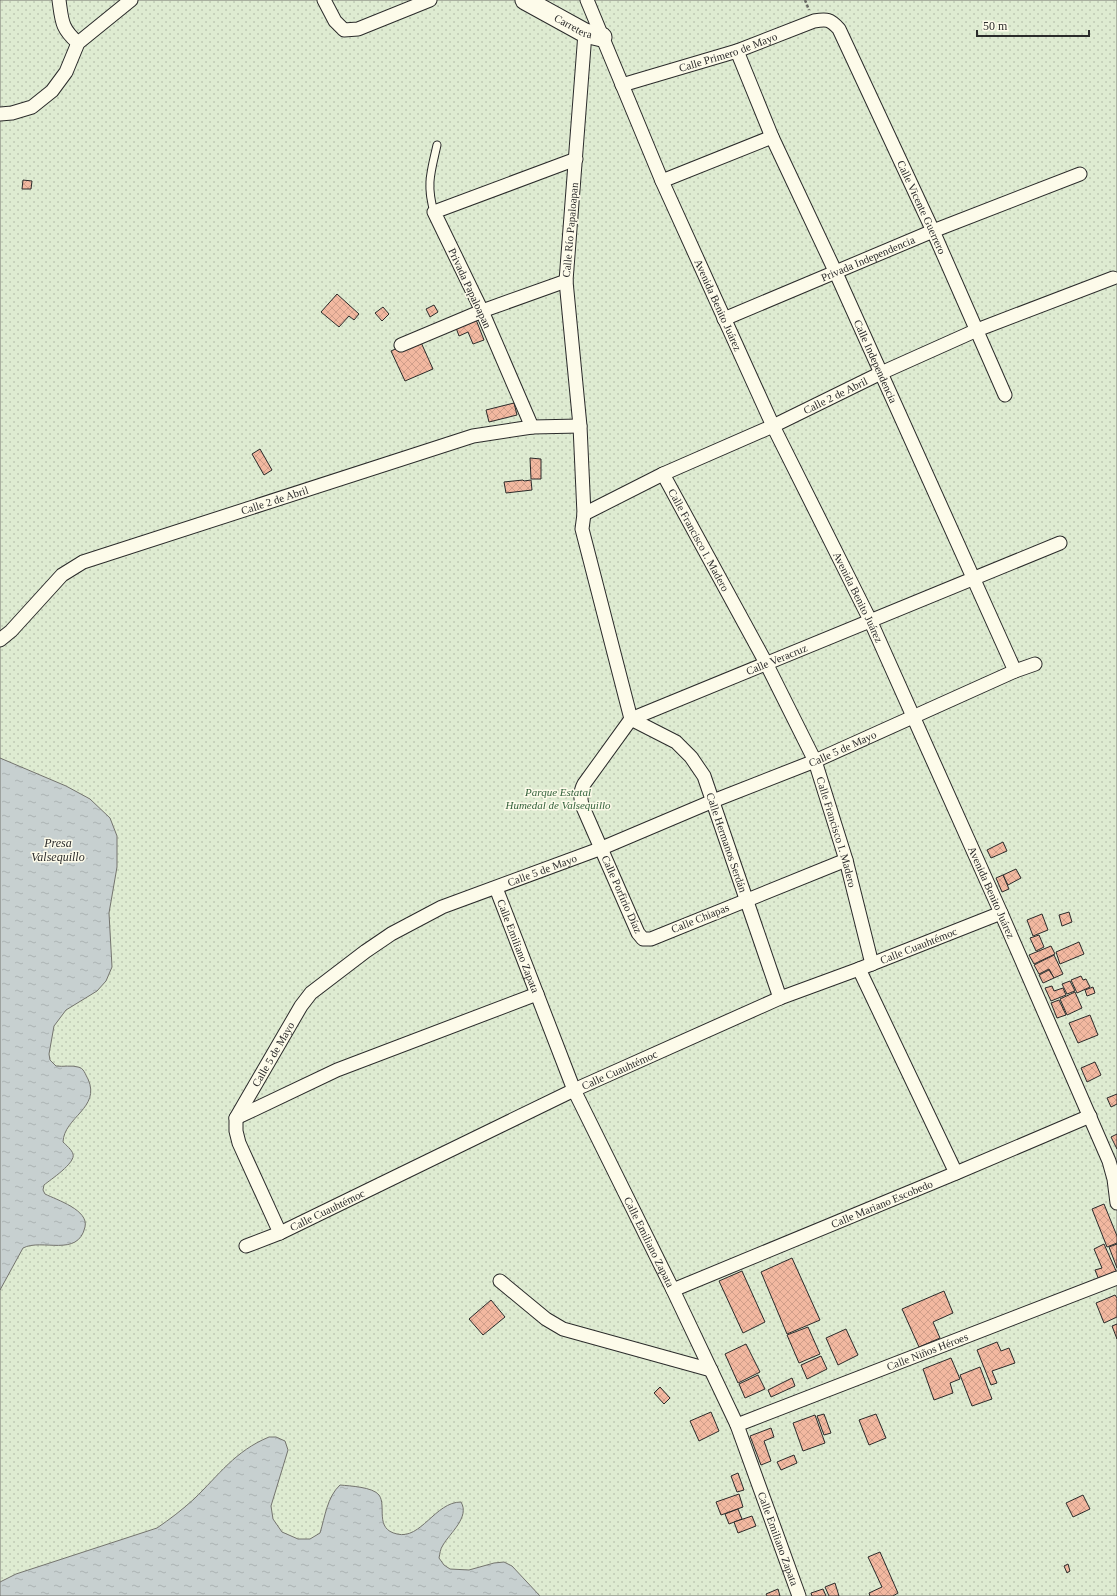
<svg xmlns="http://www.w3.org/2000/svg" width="1117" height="1596" viewBox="0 0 1117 1596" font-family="'Times New Roman',serif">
<defs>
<pattern id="green-dots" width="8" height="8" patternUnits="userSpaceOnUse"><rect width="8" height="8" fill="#deebd1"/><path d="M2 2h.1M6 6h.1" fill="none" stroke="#bfcab4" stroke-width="1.8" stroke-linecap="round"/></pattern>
<pattern id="water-ripples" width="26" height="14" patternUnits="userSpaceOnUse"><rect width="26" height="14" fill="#c7d0d0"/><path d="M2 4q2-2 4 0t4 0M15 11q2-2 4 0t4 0" fill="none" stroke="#abb3b3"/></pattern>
<pattern id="building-cross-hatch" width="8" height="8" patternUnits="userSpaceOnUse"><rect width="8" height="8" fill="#f2b8a0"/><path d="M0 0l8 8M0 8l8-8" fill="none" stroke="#d09e8a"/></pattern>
</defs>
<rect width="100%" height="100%" fill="#fdfbea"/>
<rect fill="url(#green-dots)" stroke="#74746e" x="0" y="0" width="1117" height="1596"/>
<g fill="url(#water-ripples)" stroke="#74746e">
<path d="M0 758 66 786 90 799 110 818 117 836V867L109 913 112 967 106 981 97 991 66 1010 54 1026 49 1054 50 1060 56 1066C63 1067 72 1065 78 1067 84 1068 85 1074 88 1079 101 1108 64 1117 63 1142 66 1145 72 1150 73 1154 76 1163 50 1180 44 1185L43 1190 45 1194C57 1200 89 1210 85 1227 78 1258 42 1238 23 1248L0 1290Z"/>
<path d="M269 1437H276L285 1441 288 1450 271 1506 273 1519 282 1532 298 1539H310L320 1533C325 1517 327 1497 340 1485 350 1486 373 1487 379 1495 387 1506 374 1529 397 1534 421 1540 435 1502 461 1502 470 1517 450 1533 443 1545 440 1549 440 1554 439 1558L444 1565 450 1569 469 1570 494 1563 504 1562 512 1566 540 1596H0V1582L16 1574 157 1528C170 1519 182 1510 194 1499 219 1475 235 1451 269 1437Z"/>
</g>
<g fill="url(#building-cross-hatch)" stroke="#2b2b2b">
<polygon points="23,180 32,181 31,189 22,189"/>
<polygon points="337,294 359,314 354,320 349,316 339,327 321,312"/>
<polygon points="434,305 438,312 430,317 426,309"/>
<polygon points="383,307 389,314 382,321 375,313"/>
<polygon points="475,317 484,340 473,344 468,332 459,336 455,325"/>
<polygon points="419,338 433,369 405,381 391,351"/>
<polygon points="514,403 517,415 489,422 486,410"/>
<polygon points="260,449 272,470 264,475 252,454"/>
<polygon points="530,458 541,459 541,479 531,479"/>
<polygon points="523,480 524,481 531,480 532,490 506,493 504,482"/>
<polygon points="1003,842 1007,851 991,858 987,850"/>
<polygon points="1016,869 1021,878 1008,885 1003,875"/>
<polygon points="1003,875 1009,889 1002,892 996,878"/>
<polygon points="1069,912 1072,922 1062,926 1059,915"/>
<polygon points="1042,914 1048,930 1033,936 1027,920"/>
<polygon points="1039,935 1044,947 1036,951 1030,938"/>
<polygon points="1079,942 1084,954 1060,964 1056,952"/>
<polygon points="1051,946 1055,954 1034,964 1029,955"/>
<polygon points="1054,955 1063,974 1054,978 1049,969 1039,974 1034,965"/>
<polygon points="1049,970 1054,978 1043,983 1039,975"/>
<polygon points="1081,976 1083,980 1086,979 1090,987 1077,993 1071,980"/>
<polygon points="1070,981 1075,991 1067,994 1062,984"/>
<polygon points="1052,986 1054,991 1063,988 1066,995 1051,1001 1045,988"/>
<polygon points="1093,987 1095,993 1087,996 1085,990"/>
<polygon points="1075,992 1082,1008 1067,1015 1060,999"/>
<polygon points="1059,1000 1066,1015 1057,1018 1051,1003"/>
<polygon points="1090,1015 1098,1035 1078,1043 1069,1023"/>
<polygon points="1095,1062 1101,1075 1087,1082 1081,1068"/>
<polygon points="1117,1094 1117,1104 1111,1107 1107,1098"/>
<polygon points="1117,1134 1117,1149 1111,1137"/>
<polygon points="1104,1204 1117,1236 1117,1243 1107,1247 1092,1209"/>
<polygon points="1104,1244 1117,1273 1099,1280 1095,1270 1102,1268 1094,1249"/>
<polygon points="1117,1244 1117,1268 1109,1247"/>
<polygon points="792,1258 820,1320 787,1334 761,1272"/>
<polygon points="742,1271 765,1322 743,1333 719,1281"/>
<polygon points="944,1291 953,1313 933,1322 940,1338 919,1347 902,1309"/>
<polygon points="1115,1295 1117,1298 1117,1317 1104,1323 1096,1303"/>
<polygon points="491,1300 505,1317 483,1335 469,1319"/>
<polygon points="1117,1324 1117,1339 1112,1326"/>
<polygon points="808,1327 820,1354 799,1363 787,1335"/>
<polygon points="846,1329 858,1355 838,1365 826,1338"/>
<polygon points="997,1342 1001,1351 1009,1348 1015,1363 992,1371 997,1383 991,1385 977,1350"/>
<polygon points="746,1344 760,1372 738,1383 725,1354"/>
<polygon points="821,1356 827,1369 807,1379 801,1365"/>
<polygon points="951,1358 960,1379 950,1383 953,1393 934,1400 923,1369"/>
<polygon points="980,1367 992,1399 972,1406 960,1375"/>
<polygon points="758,1375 765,1389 745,1398 739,1384"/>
<polygon points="792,1378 795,1386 771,1397 768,1390"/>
<polygon points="660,1387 670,1398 664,1404 654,1393"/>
<polygon points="711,1412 719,1431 699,1441 690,1421"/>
<polygon points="824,1414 831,1433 824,1435 817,1416"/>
<polygon points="876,1414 886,1438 869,1445 859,1420"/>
<polygon points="815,1415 825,1443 803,1451 793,1423"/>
<polygon points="771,1428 774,1437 764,1441 771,1461 761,1465 750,1436"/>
<polygon points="794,1455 797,1463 781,1470 777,1462"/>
<polygon points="738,1473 744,1490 737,1492 731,1476"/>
<polygon points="739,1494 743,1507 721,1515 716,1502"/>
<polygon points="1083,1495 1090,1509 1073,1517 1066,1503"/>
<polygon points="738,1509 742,1519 729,1524 725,1514"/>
<polygon points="752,1516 756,1526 738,1533 734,1522"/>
<polygon points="880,1552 898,1593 893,1596 870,1596 869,1593 882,1587 868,1557"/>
<polygon points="1068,1564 1070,1571 1067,1573 1064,1566"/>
<polygon points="835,1583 839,1596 829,1596 825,1587"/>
<polygon points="778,1589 780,1596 767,1596 766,1594"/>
<polygon points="823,1589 826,1596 812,1596 811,1593"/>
</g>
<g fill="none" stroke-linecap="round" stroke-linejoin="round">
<defs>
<path id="lane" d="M434 212C426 184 431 172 437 145"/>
<g id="street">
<path d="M59 0C62 21 61 28 78 43"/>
<polyline points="324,0 335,21 344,30 358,29 430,0"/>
<path id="s1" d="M587 0 662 181 773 426 870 620 1001 913 1109 1161 1114 1179 1117 1203"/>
<polyline points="585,33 566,281 580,426 584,514 582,529 631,719"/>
<path id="s2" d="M737 51 772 137 836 273 1015 671"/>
<path id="s3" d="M622 85 737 51 814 21C827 19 830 19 839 29L933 231 1005 395"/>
<polyline points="0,114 12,113 32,107 52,91 66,72 78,43 131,0"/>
<polyline points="662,181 772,137"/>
<path id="s4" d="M724 319 933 231 1080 174"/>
<polyline points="401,345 482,311 566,281"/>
<polyline points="532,427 482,311 434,212 576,159"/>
<path id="s5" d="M663 474 766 663 815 761 846 860 872 964"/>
<path id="s6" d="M584 514 663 474 773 426 881 373 977 330 1113 278"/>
<path id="s7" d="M0 640 11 631 62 575 83 562 473 436 532 427 580 426"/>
<path id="s8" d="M631 719 676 742 691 757 704 776 780 998"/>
<path id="s9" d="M846 860 651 939H643L638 933 582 805C580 797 580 791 584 784L631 719 1060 543"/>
<path id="s10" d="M496 888 574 1090 673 1290 737 1425 799 1596"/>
<polyline points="859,969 956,1173"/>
<polyline points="236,1118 337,1070 537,994"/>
<path id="s11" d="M280 1233 239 1143 236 1131V1118L301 1006 311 993 366 951 391 934 442 907 602 848 713 801 815 761 1015 671 1035 664"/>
<path id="s12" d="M246 1246 280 1233 574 1090 780 998 859 969 1001 913"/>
<polyline points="500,1281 546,1319 563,1329 711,1370"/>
<path id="s13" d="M673 1290 956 1173 1090 1116"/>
<path id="s14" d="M737 1425 1117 1278"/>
</g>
<g id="secondary">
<path id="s15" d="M525 0 585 33 602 37"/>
</g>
</defs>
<use href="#lane" stroke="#2b2b2b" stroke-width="9"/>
<use href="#street" stroke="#2b2b2b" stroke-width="15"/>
<use href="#secondary" stroke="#2b2b2b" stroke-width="21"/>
<polyline stroke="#6a6964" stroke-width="2.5" stroke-dasharray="3 2" stroke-linecap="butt" points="805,0 809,10"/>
<use href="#lane" stroke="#fdfbea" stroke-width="7"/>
<use href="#street" stroke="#fdfbea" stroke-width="13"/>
<use href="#secondary" stroke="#fdfbea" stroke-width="19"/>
</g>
<g text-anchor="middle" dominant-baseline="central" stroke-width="3" stroke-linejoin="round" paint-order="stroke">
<g font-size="11" fill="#2b2b2b" stroke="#fdfbea">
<text stroke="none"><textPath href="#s15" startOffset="55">Carretera</textPath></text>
<text stroke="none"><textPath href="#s3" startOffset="111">Calle Primero de Mayo</textPath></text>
<text stroke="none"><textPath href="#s3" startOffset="427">Calle Vicente Guerrero</textPath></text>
<text transform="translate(570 230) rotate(-85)">Calle Río Papaloapan</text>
<text stroke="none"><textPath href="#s4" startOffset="156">Privada Independencia</textPath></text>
<text transform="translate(470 288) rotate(65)">Privada Papaloapan</text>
<text stroke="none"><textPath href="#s1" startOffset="332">Avenida Benito Juárez</textPath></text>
<text stroke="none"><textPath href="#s2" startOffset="340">Calle Independencia</textPath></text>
<text stroke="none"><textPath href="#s6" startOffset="278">Calle 2 de Abril</textPath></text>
<text stroke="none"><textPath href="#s7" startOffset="316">Calle 2 de Abril</textPath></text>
<text stroke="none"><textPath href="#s5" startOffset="75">Calle Francisco I. Madero</textPath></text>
<text stroke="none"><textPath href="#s1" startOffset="656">Avenida Benito Juárez</textPath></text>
<text stroke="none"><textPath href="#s9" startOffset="625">Calle Veracruz</textPath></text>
<text stroke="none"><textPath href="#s11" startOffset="858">Calle 5 de Mayo</textPath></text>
<text stroke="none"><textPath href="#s5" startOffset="399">Calle Francisco I. Madero</textPath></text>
<text stroke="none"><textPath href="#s8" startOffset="165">Calle Hermanos Serdán</textPath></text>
<text stroke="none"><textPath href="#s11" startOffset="534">Calle 5 de Mayo</textPath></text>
<text stroke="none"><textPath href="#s1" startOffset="980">Avenida Benito Juárez</textPath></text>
<text transform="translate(622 894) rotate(66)">Calle Porfirio Díaz</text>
<text transform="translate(700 918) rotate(-22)">Calle Chiapas</text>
<text stroke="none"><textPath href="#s10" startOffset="62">Calle Emiliano Zapata</textPath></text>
<text stroke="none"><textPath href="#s12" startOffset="737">Calle Cuauhtémoc</textPath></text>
<text stroke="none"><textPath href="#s11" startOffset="198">Calle 5 de Mayo</textPath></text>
<text stroke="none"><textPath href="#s12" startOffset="413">Calle Cuauhtémoc</textPath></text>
<text stroke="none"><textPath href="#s13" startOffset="226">Calle Mariano Escobedo</textPath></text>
<text stroke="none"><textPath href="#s12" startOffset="89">Calle Cuauhtémoc</textPath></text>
<text stroke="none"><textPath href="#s10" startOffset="386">Calle Emiliano Zapata</textPath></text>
<text stroke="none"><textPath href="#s14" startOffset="204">Calle Niños Héroes</textPath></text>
<text stroke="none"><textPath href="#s10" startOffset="710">Calle Emiliano Zapata</textPath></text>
</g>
<g font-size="11" font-style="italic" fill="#34623c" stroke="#fdfbea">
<text x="558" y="792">Parque Estatal<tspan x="558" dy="13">Humedal de Valsequillo</tspan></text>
</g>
<g font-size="12" font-style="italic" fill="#2b2b2b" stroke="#fdfbea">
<text x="58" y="843">Presa<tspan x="58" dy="14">Valsequillo</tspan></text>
</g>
</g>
<path d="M977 30v6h112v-6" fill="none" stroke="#2b2b2b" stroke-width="2"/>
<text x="983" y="30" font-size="12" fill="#2b2b2b" stroke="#fdfbea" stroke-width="3" paint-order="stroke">50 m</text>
</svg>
